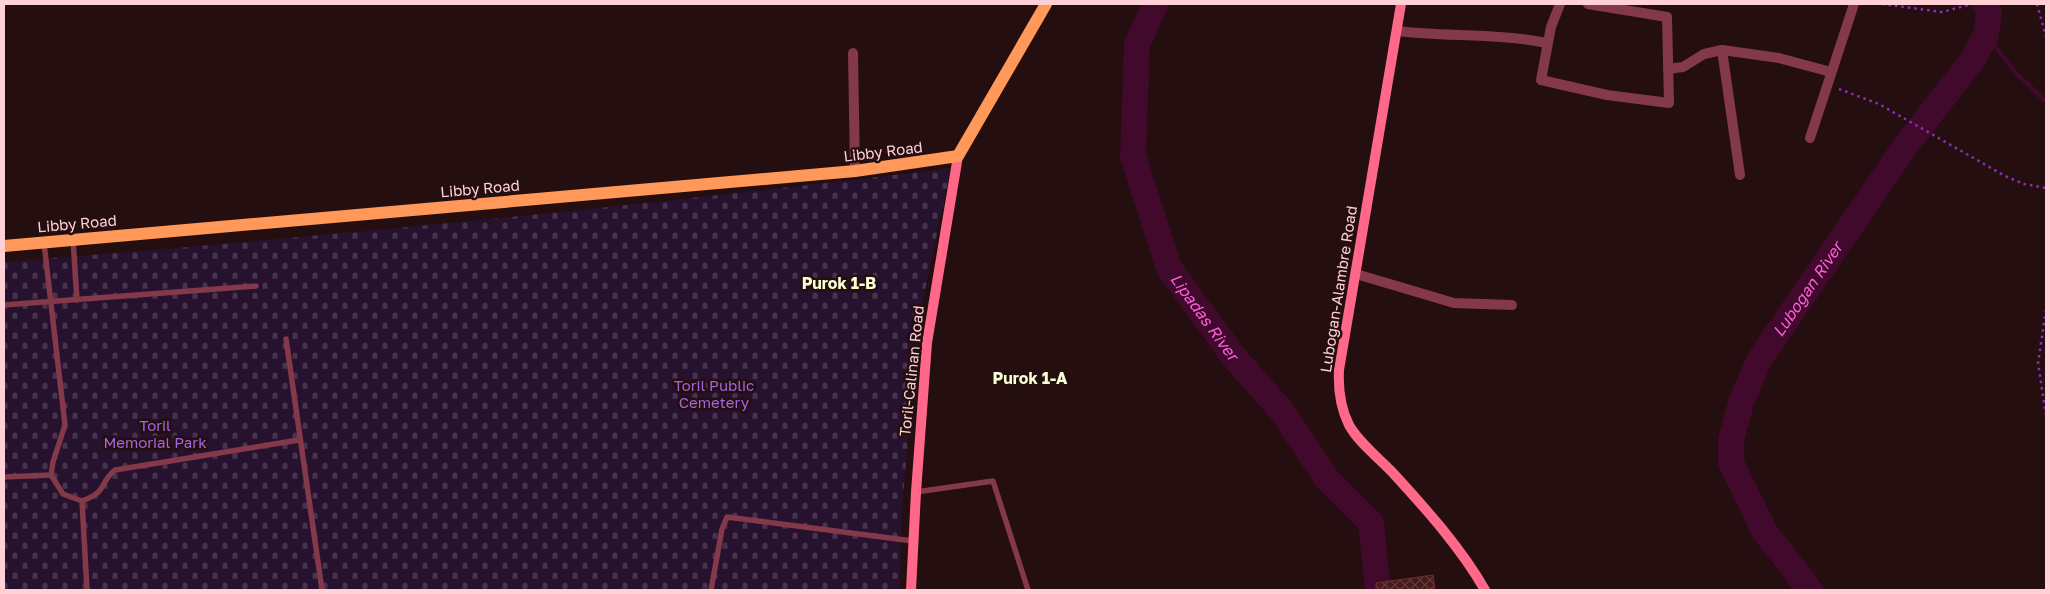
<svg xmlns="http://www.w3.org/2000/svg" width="2050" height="594" viewBox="0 0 2050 594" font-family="'Golos Text',sans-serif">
<defs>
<pattern id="cemetery-stones" width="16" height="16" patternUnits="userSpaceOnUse" patternTransform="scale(1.25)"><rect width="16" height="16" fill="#26112e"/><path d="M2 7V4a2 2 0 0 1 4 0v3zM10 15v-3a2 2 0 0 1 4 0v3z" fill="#47334c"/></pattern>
<pattern id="building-cross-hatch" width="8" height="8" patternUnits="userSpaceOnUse" patternTransform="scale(1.25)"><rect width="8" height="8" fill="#451a1b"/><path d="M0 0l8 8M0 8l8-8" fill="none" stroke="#613a3b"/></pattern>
</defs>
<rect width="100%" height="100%" fill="#240e0f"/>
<path fill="url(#cemetery-stones)" d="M951 168 919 319 901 519 900 590H4V262C320 237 636 207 951 168Z"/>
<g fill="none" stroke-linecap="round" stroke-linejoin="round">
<polyline stroke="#41092b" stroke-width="4.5" points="1986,34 2014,71 2046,102"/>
<g stroke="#41092b" stroke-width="26">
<path id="s1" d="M1155 4 1137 45 1133 156 1169 268 1233 356 1281 410 1327 479 1371 523 1378 590"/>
<path id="s2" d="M1810 590 1765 532 1731 463V440L1742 400 1759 360 1906 145 1974 58 1986 34 1989 14 1986 4"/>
</g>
</g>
<polygon fill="url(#building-cross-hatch)" stroke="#712c2f" points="1433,575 1435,590 1376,590 1376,583"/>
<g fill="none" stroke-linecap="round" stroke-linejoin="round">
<g stroke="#8d2eb6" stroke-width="2.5" stroke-dasharray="2.5 4" stroke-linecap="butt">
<polyline points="1882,4 1942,12 1972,4"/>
<polyline points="2037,4 2046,37"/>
<polyline points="1839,89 1879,104 2005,176 2024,184 2046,188"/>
<polyline points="2046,310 2038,363 2046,415"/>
</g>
<g stroke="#833948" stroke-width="5.5">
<polyline points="73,239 77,300"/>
<path d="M44 243 65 425 53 462 51 475 63 494 82 501C109 491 98 484 115 470L299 440"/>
<polyline points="4,305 256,286"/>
<polyline points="286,339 322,590"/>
<polyline points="4,477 51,475"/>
<polyline points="916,492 993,481 1028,590"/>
<polyline points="82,501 87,590"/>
<polyline points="711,590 722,529 727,517 913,541"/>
</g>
<g stroke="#833948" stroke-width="10">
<polyline points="1560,4 1551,27 1541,80 1607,95 1669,103 1667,17 1588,4"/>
<path d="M1397 31C1447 37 1497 33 1547 43"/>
<polyline points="1722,50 1740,175"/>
<polyline points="853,53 855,171"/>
<polyline points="1668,69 1683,67 1704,54 1722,50 1779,58 1831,72"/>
<polyline points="1810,138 1854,4"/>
<polyline points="1356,274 1454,303 1512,305"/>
</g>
<g stroke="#ff6888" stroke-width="10">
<path d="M1401 4 1339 370C1338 390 1340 407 1349 425 1359 443 1379 458 1393 473 1426 509 1461 548 1485 590"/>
<polyline points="911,590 916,492 927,343 958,156"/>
</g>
<polyline stroke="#ff9858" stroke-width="12" points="4,246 855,171 958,156 1046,4"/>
</g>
<g text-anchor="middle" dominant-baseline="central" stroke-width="5" stroke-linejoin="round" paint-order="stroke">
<g font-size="15" fill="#ffd1d6" stroke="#240e0f">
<text transform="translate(883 151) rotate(-7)">Libby Road</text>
<text transform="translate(480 188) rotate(-5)">Libby Road</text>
<text transform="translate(77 223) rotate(-5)">Libby Road</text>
<text transform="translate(1338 289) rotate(-81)">Lubogan-Alambre Road</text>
<text transform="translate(911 371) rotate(-84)">Toril-Calinan Road</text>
</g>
<g font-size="15" fill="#a464e2" stroke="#240e0f">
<text x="714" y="385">Toril Public<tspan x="714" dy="17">Cemetery</tspan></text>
<text x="155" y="425">Toril<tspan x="155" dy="17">Memorial Park</tspan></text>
</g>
<g font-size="16" font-weight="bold" fill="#f9ffd3" stroke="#240e0f">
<text x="839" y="283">Purok 1-B</text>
<text x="1030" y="378">Purok 1-A</text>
</g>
<g font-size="16" font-style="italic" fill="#ff5fdb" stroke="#240e0f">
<text stroke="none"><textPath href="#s2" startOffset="344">Lubogan River</textPath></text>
<text stroke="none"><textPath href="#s1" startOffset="334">Lipadas River</textPath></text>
</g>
</g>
<rect width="2050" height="594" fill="none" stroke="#ffd1d6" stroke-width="10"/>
</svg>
